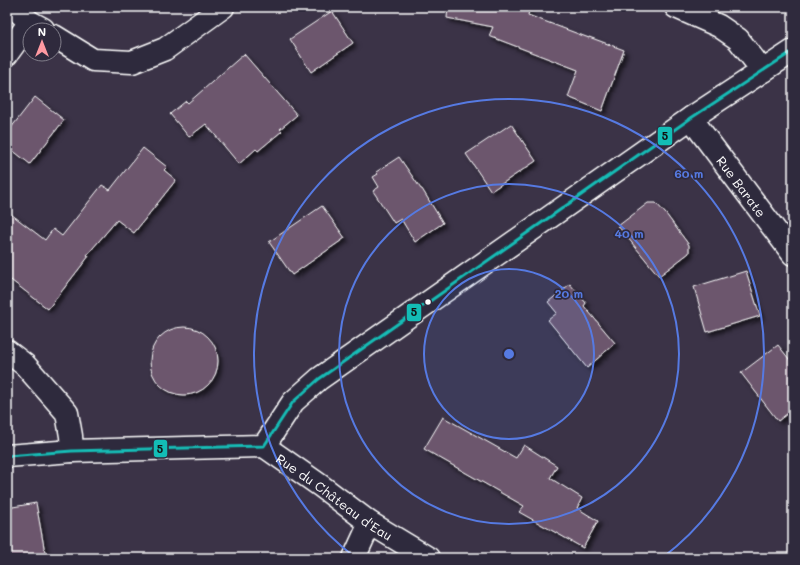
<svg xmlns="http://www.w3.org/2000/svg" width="800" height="565" viewBox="0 0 800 565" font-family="Mali,sans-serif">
<defs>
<filter id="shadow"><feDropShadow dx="3.5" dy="3.5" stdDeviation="2" flood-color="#0009"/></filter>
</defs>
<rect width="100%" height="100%" fill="#3b3347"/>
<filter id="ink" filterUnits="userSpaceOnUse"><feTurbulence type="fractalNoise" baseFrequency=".025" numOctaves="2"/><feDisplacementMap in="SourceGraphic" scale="8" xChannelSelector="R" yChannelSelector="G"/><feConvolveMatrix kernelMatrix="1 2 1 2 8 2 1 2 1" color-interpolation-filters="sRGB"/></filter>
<g filter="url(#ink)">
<g fill="#6c566d" stroke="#fff" filter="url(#shadow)">
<polygon points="448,7 530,7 528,15 589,38 589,37 624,50 602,111 568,97 578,70 489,36 493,27 447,18"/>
<polygon points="332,11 353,43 311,72 290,39"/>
<polygon points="244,54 297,115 280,129 282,131 258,151 256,149 239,164 206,124 189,137 170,114 186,101 188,103"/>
<polygon points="35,97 64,120 30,164 7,146 7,133"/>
<polygon points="511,124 536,161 491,191 466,154"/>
<polygon points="143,148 167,167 164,170 176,180 134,233 117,220 87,255 89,256 48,309 7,277 7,211 45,240 53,229 62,236 102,185 110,190"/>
<polygon points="399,157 421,189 422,189 443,223 415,242 401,219 394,223 373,191 379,187 373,177 378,174 376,172"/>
<polygon points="648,203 656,203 666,214 689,245 689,253 659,276 618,226"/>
<polygon points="322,206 345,238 292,275 269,242"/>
<polygon points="746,271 760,316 707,332 694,287"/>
<polygon points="570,284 586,303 584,306 615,343 587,368 548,320 557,313 548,302"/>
<circle cx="184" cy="361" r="34"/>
<polygon points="778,345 793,364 793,409 778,421 741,373"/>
<polygon points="443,417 516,458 524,445 557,466 550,478 582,498 577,508 598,521 583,548 519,512 524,506 424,449"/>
<polygon points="36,503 46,558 7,558 7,508"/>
</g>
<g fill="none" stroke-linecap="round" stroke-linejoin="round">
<defs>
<g id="street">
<polyline points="13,7 30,22 43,29"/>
<polyline points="676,7 719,26 738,39 763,71"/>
<polyline points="54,36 93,60 132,62 165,49 223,7"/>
<polyline points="7,54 30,22"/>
<path id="s1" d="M691 118 702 133 793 254"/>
<polyline points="7,351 25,365 67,413 71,436 72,451"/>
<path id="s2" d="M264 446 321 486 370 523 428 558"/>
<polyline points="7,456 72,451 264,446 293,402 319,379 691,118 793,51"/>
<polyline points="354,558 370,523"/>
</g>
</defs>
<use href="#street" stroke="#fff" stroke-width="25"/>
<use href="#street" stroke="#2f2a3d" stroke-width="22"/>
<defs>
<polyline id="bus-1" points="7,456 72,451 264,446 293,402 319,379 691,118 793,51"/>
</defs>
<use href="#bus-1" stroke="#2f2a3d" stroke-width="6"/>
<use href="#bus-1" stroke="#13bdb6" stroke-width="3"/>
</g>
</g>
<circle cx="509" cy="354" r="85" fill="#567ae2" fill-opacity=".12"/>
<g fill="none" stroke="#567ae2" stroke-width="2">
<circle cx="509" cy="354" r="85"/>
<circle cx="509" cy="354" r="170"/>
<path d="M356 558A255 255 0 1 1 662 558"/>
</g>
<circle fill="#fff" stroke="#2f2a3d" stroke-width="1.5" cx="428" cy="302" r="3.5"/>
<g text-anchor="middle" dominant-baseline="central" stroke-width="3.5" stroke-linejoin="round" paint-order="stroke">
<g font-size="13" fill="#fff" stroke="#2f2a3d">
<text stroke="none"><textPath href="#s1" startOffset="85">Rue Barate</textPath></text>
<text stroke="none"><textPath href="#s2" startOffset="87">Rue du Château d'Eau</textPath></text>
</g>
</g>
<circle cx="509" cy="354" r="6" fill="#567ae2" stroke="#2f2a3d" stroke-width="2"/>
<g font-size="12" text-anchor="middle" font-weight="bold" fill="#567ae2" stroke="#2f2a3d" stroke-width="3.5" stroke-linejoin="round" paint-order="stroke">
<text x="689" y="178">60 m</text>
<text x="629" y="238">40 m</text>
<text x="569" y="298">20 m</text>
</g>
<g stroke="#2f2a3d" stroke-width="1.5">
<rect x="657" y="126" width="16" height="20" rx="4" fill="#13bdb6"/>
<rect x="406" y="303" width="16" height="19" rx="4" fill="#13bdb6"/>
<rect x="153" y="439" width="15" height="19" rx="4" fill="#13bdb6"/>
</g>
<g font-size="11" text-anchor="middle" font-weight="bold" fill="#111">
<text x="665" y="140">5</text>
<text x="414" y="316">5</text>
<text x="160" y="453">5</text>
</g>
<rect width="800" height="565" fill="none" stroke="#2f2a3d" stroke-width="24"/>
<rect x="12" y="12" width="776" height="541" fill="none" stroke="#fff" stroke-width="1.5" filter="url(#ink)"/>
<g transform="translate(42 42)"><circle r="19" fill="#2f2a3d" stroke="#827f8b"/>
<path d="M0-3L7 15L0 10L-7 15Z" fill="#ff9aa2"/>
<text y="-6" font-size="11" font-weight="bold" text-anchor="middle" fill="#ffffff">N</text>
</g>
</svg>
